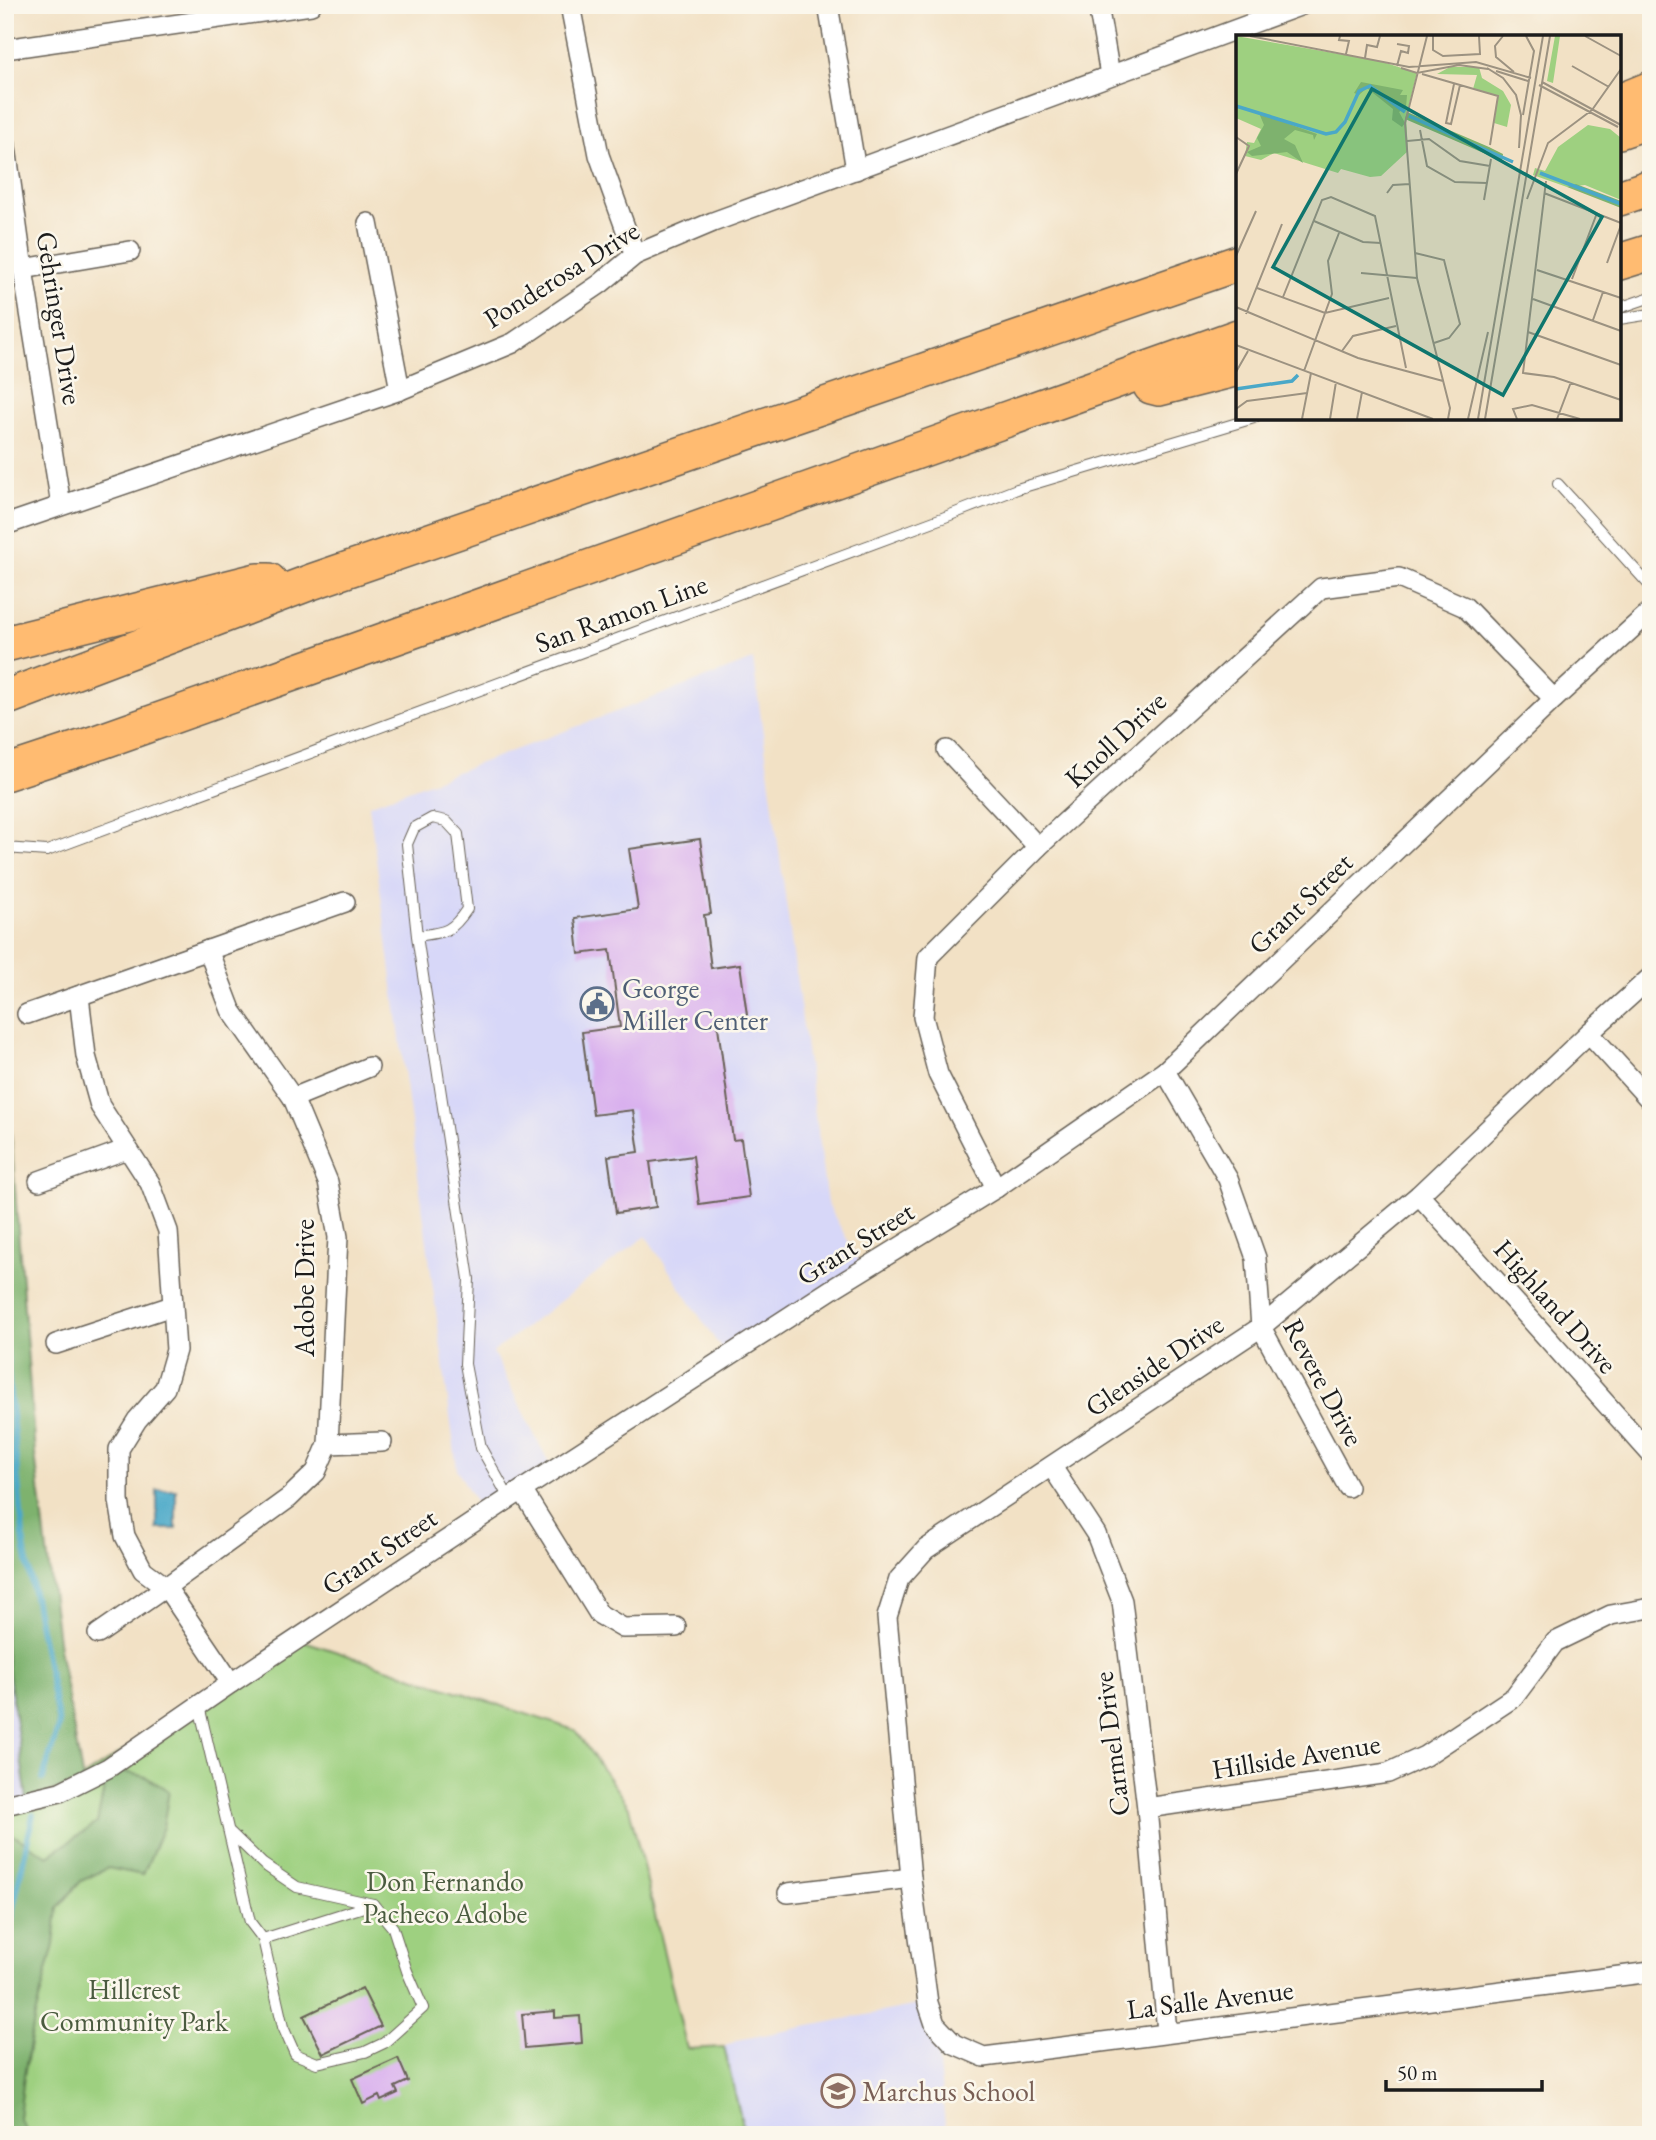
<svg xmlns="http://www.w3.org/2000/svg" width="1656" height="2140" viewBox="0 0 1656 2140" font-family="'EB Garamond',serif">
<rect width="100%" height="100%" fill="#fbf7ec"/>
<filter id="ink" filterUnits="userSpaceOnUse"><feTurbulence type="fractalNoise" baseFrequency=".0143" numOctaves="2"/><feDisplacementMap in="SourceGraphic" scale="14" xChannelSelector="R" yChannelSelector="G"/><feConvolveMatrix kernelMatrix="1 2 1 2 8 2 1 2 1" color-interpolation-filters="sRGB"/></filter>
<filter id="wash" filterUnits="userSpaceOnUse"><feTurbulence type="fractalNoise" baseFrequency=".00686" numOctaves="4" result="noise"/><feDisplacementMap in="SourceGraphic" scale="28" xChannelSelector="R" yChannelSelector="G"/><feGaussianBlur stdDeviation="1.57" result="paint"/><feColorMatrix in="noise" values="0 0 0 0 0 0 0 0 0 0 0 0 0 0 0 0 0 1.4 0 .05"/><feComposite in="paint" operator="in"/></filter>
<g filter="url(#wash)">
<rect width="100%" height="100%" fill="#f2e1c5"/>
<g fill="#d7d7f8">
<polygon points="753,660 827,1203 864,1270 728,1359 646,1236 493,1352 552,1470 483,1516 457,1469 369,805"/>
<polygon points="5,1647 27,1800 5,1805"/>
<polygon points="928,2003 935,2024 946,2135 745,2135 724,2047 738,2040"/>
</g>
<polygon fill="#9ed080" stroke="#5d764e" stroke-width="2" points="298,1639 575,1730 629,1807 687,2049 724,2047 745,2135 5,2135 5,1805 60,1792"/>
<g fill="#7eb26e" stroke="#4d6745" stroke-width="2">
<polygon points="5,1056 35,1454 59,1648 83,1781 27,1800 5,1647"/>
<polygon points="108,1768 146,1777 169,1791 163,1827 143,1875 108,1868 81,1881 58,1908 54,1945 35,2016 24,2076 19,2118 29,2135 5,2135 5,1830 48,1856 97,1823"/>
</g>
<rect fill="#4aa8c8" stroke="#336272" stroke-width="2" x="157" y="1490" width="19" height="39"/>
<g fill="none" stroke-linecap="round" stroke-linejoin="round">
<g stroke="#4aa8c8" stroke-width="6">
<polyline points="5,1341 24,1546 59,1724 43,1779"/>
<polyline points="5,1945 33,1815"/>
</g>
</g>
<g id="blocks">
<g fill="#d9b0ee">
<polygon points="700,839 711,914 704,915 711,968 740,964 747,1015 717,1019 733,1140 741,1139 749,1197 699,1204 693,1156 650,1162 656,1207 616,1213 608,1156 639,1152 633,1110 593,1115 582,1032 620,1027 610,950 579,954 575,918 638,909 629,849"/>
<polygon points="362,1988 381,2026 323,2054 304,2016"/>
<polygon points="555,2011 555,2018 580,2016 582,2043 525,2048 522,2014"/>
<polygon points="398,2058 408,2081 395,2087 398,2093 381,2101 379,2096 363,2104 352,2079"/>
</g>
</g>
</g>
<g filter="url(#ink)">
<use href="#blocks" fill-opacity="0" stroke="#676157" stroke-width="2"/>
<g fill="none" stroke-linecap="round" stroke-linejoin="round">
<defs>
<g id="service">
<polyline points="1619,308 1651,297"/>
<polyline points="1619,319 1651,314"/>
<polyline points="1558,484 1651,587"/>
<polyline points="5,848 47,851 945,517 1017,489 1254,418"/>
<path d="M417 936C445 932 451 933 467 909L458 834 446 821 432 818 414 828 407 844 417 936 469 1279 465 1364 481 1448 509 1498"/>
<polyline points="199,1706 250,1922 263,1939 283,2027 295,2054 317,2063 365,2052 384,2043 423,2008 407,1971 393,1928 373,1904"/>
<polyline points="230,1832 263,1864 297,1887 373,1904 263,1939"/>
</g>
<g id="minor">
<polyline points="570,5 599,155 635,255"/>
<polyline points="828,5 856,170"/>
<polyline points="1098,5 1110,75"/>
<polyline points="5,49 311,5"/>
<polyline points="5,140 23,269 61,505"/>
<polyline points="368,223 400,390"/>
<polyline points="23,269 130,251"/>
<polyline points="5,525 400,390 513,343 600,284 635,255 713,222 1302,5"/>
<polyline points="947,750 1038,847"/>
<polyline points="1651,977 1589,1033 1419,1195 1261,1327 926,1549 899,1579 887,1617 911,1878 928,2003 935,2024 954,2044 984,2057 1651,1972"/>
<polyline points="79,996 86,1056 100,1106 150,1183 168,1231 176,1350 165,1388 137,1420 119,1449 119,1501 125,1536 143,1570 166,1587 231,1683"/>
<polyline points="27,1014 345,902"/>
<polyline points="1589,1033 1651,1101"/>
<polyline points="1165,1071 1228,1179 1256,1258 1261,1327 1348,1487"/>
<polyline points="293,1098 369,1067"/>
<polyline points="39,1181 127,1149"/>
<polyline points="996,1188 938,1074 923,1017 928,957 1038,847 1321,588 1399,578 1465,607 1554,699"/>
<polyline points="1419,1195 1651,1454"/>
<polyline points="56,1344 172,1306"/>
<polyline points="328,1444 382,1442"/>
<polyline points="1052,1467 1096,1534 1122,1601 1147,1808 1167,2032"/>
<polyline points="522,1490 599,1614 623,1628 676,1627"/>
<polyline points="98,1634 166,1587 289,1498 316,1472 328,1444 338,1237 328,1182 293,1098 231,1010 208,950"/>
<polyline points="5,1805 60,1792 108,1768 231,1683 522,1490 832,1289 996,1188 1165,1071 1554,699 1651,611"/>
<polyline points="1147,1808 1388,1773 1425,1756 1514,1697 1555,1642 1611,1615 1651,1608"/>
<polyline points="788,1893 911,1878"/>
</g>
<g id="motorway">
<polyline points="1619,102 1651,89"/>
<polyline points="1619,131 1651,120"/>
<polyline points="1619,198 1651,187"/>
<polyline points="1619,262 1651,252"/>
<polyline points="1151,386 1159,388 1238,368"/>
<polyline points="5,644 257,581 269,581"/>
<polyline points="5,698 311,582 1238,263"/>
<polyline points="5,773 99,742 1238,337"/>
</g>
</defs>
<use href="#service" stroke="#676157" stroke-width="12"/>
<use href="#minor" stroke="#676157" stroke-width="22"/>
<use href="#motorway" stroke="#676157" stroke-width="38"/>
<use href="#service" stroke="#fff" stroke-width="10"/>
<use href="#minor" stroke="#fff" stroke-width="19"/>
<use href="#motorway" stroke="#ffbb71" stroke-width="35"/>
</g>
</g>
<defs>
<symbol id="civic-ring" viewBox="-11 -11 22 22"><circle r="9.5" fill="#fbf7ec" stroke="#5c6f8a" stroke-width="1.5"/><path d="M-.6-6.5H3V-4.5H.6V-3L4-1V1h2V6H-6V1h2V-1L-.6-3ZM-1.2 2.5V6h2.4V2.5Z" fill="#5c6f8a"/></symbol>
<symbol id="school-ring" viewBox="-11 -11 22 22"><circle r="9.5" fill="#fbf7ec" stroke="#8d6e63" stroke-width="1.5"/><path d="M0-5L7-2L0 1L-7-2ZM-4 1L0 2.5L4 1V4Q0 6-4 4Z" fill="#8d6e63"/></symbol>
</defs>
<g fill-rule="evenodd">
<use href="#civic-ring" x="578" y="985" width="38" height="38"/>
<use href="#school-ring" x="819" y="2072" width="38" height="38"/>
</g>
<g text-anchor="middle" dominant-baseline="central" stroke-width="5" stroke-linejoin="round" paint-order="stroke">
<g font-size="28" fill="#1c1c1c" stroke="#fbf7ec">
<text transform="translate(561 274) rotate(-32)">Ponderosa Drive</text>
<text transform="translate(60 318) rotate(81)">Gehringer Drive</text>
<text transform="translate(621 613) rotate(-20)">San Ramon Line</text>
<text transform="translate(1115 739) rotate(-43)">Knoll Drive</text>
<text transform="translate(1300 903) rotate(-44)">Grant Street</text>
<text transform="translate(855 1243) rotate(-32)">Grant Street</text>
<text transform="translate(304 1288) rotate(-90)">Adobe Drive</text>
<text transform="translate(1556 1306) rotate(48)">Highland Drive</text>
<text transform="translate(1154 1365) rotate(-34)">Glenside Drive</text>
<text transform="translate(1324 1382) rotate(62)">Revere Drive</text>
<text transform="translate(379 1551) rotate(-34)">Grant Street</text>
<text transform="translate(1111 1744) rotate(-97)">Carmel Drive</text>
<text transform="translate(1296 1756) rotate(-9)">Hillside Avenue</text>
<text transform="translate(1210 1999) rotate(-7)">La Salle Avenue</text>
</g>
<g font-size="28" fill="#4e5e75" stroke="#fbf7ec" text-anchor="start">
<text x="622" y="988">George<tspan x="622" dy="32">Miller Center</tspan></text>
</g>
<g font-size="28" fill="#4a5b3f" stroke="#fbf7ec">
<text x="445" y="1881">Don Fernando<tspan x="445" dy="32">Pacheco Adobe</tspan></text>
<text x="134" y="1989">Hillcrest<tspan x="134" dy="32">Community Park</tspan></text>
</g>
<g font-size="28" fill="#785e54" stroke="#fbf7ec" text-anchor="start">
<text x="862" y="2091">Marchus School</text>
</g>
</g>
<g transform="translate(1236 35)">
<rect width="385" height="385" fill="#f2e1c5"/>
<path d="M0 1 144 26 181 38 170 81 172 116 145 141 134 142 105 134 102 138 38 118 25 125 9 121 11 107 18 108 25 94 0 83ZM319 1H324L317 48 311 46ZM214 32H243L246 43 267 56 275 70 271 92 258 88 262 61 237 54 241 40 201 39ZM352 90 374 94 385 103V165L349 150 331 152 297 140 299 133 309 136 322 112Z" fill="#9ed080"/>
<path d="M125 47 167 55 164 60H171L170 72 163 77 169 88 166 92 156 85 157 74 137 58 131 53 123 60 118 58ZM171 77 253 112 267 119 266 126 169 84ZM23 78 81 99 78 105 77 100 59 95 48 104 59 110 67 128 51 117 16 121 11 117 25 111 21 103 28 90ZM340 149 385 166V173L331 152Z" fill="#7eb26e"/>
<path fill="none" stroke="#4aa8c8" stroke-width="3.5" d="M0 71 90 99 100 97 109 87 123 56 134 51 169 77M173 81 277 127M304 138 385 169M0 354 56 346 62 340"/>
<path fill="none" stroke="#9c9281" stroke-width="2" d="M14 1 173 32 240 27 295 43M104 1 103 5 113 6 110 19M191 1 169 88 181 243 214 373 212 384M197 1V15L207 21 244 19 243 1M267 1 259 11 260 22 278 37M349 1 385 21M129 23 131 10 141 12 144 1M161 31 165 16 172 18 173 11 161 9M336 31 373 52M165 33 181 38 223 30 252 34M251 33 267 43 280 60 285 80 283 113M260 36 292 46M186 39 262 61 254 110M306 47 385 90M218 49 210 88 215 89 224 50M303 50 382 92M356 75 385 34M287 80 298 16 290 1M184 95 191 131 219 147 251 148M0 102 13 111 0 139M171 106 193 104 224 126 254 131M310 146 287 338 318 342 385 365M151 158 157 150 174 149M308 158 385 188M291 164 312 108 356 75M248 165 255 124M78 186 127 207 145 208M179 218 208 225 224 289 213 303 198 308M0 221 20 176M371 228 385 190M301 235 385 263M125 238 181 243M336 244 361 178M21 253 89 278 153 263M47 262 86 165 95 162 139 181 170 333M297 264 385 296M0 272 122 323 207 346M10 279 46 189M357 285 367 257M292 297 385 330M0 310 197 384M106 316 117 301 160 291M68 336 96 259 92 226 103 198M0 337 12 316M0 374 11 366 71 358M66 384 75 338M94 384 100 347M121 384 126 357M232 384 252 297M242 384 307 1M249 384 314 1M281 384 277 374 296 370 344 384M321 384 335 347"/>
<path fill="#0f766e" fill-opacity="0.15" stroke="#0f766e" stroke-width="3.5" d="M136 54 366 182 267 360 37 232Z"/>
<rect width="385" height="385" fill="none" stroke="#1c1c1c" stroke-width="3.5"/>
</g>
<rect width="1656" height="2140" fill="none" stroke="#fbf7ec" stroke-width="28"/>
<path d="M1386 2080v10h156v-10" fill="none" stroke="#1c1c1c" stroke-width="3.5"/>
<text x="1397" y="2080" font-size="21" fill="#1c1c1c" stroke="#fbf7ec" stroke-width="5" paint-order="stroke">50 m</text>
</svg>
